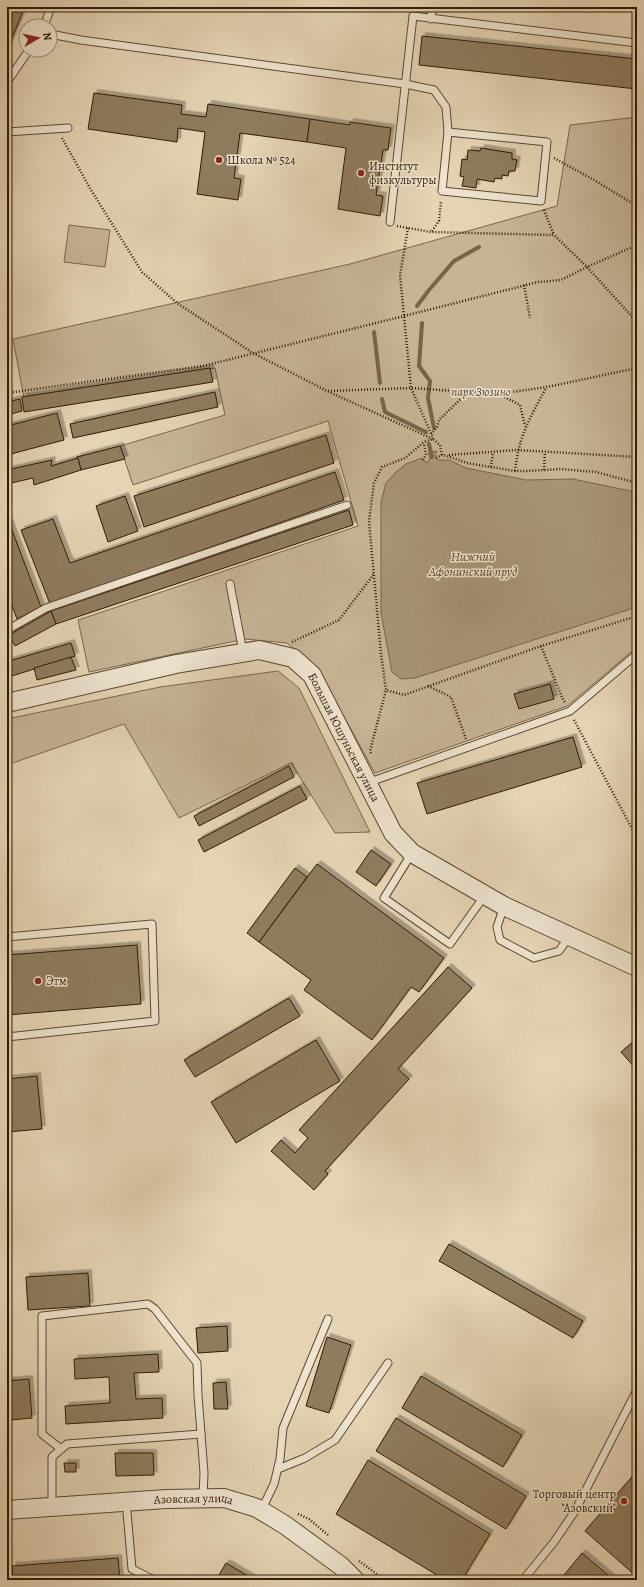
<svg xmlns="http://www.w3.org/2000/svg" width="644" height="1587" viewBox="0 0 644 1587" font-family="Alegreya,serif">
<defs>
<filter id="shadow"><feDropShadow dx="3.5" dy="-3.5" stdDeviation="0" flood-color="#0004"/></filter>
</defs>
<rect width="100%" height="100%" fill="#e4d4b4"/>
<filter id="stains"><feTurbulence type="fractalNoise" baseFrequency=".005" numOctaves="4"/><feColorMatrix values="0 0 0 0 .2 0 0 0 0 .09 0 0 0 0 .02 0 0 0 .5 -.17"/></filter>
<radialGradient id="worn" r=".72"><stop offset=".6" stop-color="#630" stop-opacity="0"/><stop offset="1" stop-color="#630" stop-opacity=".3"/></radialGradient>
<g fill="#c5b496" stroke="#7a674c">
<polygon points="637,117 637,647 567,706 375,773 318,670 287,643 245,639 89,672 78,620 358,526 328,421 133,485 120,446 225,415 215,368 24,398 13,339 350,264 557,206 570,125"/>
<polygon points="69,225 110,230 105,267 64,262"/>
<polygon points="278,671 299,688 370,832 335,833 291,763 179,818 124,724 7,765 7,719 160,687"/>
</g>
<polygon fill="#a79578" stroke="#776449" points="437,451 435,455 438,460 449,460 466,468 526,480 573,479 635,492 637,518 637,607 415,678 401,679 392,672 381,613 381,502 386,483 396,472 406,464 422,458 427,463 430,458 428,453"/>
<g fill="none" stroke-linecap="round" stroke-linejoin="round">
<g stroke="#776449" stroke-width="4">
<polyline points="417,306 429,290 454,261 479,247"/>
<polyline points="422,323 419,366 430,381 428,398 434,428"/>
<polyline points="374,332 380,383"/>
<polyline points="382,399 385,412 426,432"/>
<polyline points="429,444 432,457"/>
</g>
</g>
<g fill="#8e7b5f" stroke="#301a03" filter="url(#shadow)">
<polygon points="7,7 25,7 7,50"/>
<polygon points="422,36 637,59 637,89 419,65"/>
<polygon points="94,93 182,105 181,114 206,117 208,104 310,119 307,142 240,133 234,178 241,179 238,200 197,194 205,132 178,128 177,142 88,129"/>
<polygon points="310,119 350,125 350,122 391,128 388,150 383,150 376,195 383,196 380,216 338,209 346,148 307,142"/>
<polygon points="481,148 512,153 512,159 517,160 515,171 509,171 508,176 502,175 502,179 495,178 494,182 477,179 476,188 462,186 464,177 460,176 462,159 467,160 468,150 480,151"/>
<polygon points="210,368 213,382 24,412 22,397"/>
<polygon points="215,392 218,407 73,438 70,424"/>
<polygon points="20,399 22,411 7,415 7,402"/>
<polygon points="57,413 64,440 7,455 7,426"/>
<polygon points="326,435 334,463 144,527 134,496"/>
<polygon points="120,446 125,459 81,470 77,457"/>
<polygon points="78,458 81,470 34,485 33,478 7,484 7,470 52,460 51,466"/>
<polygon points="335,472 344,500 50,604 21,530 53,519 70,563"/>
<polygon points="125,496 138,531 108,542 96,506"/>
<polygon points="349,510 353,525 56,624 51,611"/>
<polygon points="9,522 41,607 17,619 7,592 7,523"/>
<polygon points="51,611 56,624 15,646 9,635"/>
<polygon points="71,643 75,656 12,676 9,661"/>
<polygon points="71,657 76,670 37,680 34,668"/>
<polygon points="550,684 554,699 519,709 514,694"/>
<polygon points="573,737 582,767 427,814 417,783"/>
<polygon points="289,766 294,777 199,826 194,816"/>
<polygon points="300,786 307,799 204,852 198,840"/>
<polygon points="371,850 391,864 376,886 356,872"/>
<polygon points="317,864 444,958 419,992 411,987 372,1040 304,990 311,980 259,942"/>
<polygon points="295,868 307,877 259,942 247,933"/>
<polygon points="137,945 141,1004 7,1015 7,955"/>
<polygon points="448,967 472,988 398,1069 409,1079 325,1171 328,1174 314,1190 271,1151 281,1140 295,1153 308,1138 299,1130"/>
<polygon points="289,998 300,1016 195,1077 184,1060"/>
<polygon points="637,1039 637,1068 636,1069 621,1052"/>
<polygon points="316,1040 340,1081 236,1143 211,1102"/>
<polygon points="37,1076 42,1129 7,1132 7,1079"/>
<polygon points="449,1244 583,1321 573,1338 439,1261"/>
<polygon points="88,1273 90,1306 28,1310 26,1277"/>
<polygon points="227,1326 228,1351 198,1353 196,1328"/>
<polygon points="327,1337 351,1345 329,1413 306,1406"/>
<polygon points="158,1354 159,1372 134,1373 136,1399 162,1398 163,1418 66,1424 65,1406 110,1403 109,1377 75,1379 74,1359"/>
<polygon points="421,1376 522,1435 503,1467 402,1408"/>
<polygon points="29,1379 32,1418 11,1420 7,1381"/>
<polygon points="226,1382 228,1409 214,1409 213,1383"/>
<polygon points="396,1418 526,1496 506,1529 376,1451"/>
<polygon points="115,1453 153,1453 154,1475 116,1476"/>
<polygon points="368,1460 490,1534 462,1580 445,1580 336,1514"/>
<polygon points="64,1463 76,1463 76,1472 65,1472"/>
<polygon points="637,1471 637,1577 585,1531"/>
<polygon points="582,1553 614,1580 560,1580"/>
<polygon points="118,1558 120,1580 13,1580 12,1566"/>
<polygon points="226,1563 255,1580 216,1580"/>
</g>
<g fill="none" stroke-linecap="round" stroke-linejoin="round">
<defs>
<g id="service">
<polyline points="431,19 432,7"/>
<polyline points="44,26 51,7"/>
<polyline points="50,34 81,40 405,84 434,90 446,107 448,132"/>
<polyline points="7,82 29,50"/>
<polyline points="7,132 68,128"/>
<polygon points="448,132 547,142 541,201 442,191"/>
<polyline points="390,222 413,16 637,43"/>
<polyline points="230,584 243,652"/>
<polyline points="7,630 46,608 347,505"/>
<polyline points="367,783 570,711 637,654"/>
<polyline points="412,853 384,898 450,944 485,895"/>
<polyline points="504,906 497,927 500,940 534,958 559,951 569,937"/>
<polyline points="7,937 152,924 155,1021 7,1037"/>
<polyline points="61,1449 42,1434 42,1316 148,1304 155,1309 197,1363 198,1395 204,1473 203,1498"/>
<polyline points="278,1469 305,1458 335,1440 388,1363"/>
<polyline points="126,1501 132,1569 154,1580"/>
<polyline points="52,1506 52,1457 67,1444 201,1434"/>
<polyline points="261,1511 274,1484 280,1459 283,1428 328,1319"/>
<polyline points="523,1580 554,1542 575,1511 637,1390"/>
</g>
<g id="tertiary">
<path id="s1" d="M7 703 176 664 259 650 293 658 312 675 393 833 412 853 504 906 637 967"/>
<path id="s2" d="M7 1510 166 1499 224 1498 257 1508 285 1525 341 1566 355 1580"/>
</g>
</defs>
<use href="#service" stroke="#5d482f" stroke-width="9"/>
<use href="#tertiary" stroke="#5d482f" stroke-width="20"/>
<g stroke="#301a03" stroke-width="2.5" stroke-dasharray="1 2" stroke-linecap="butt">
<polyline points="627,7 637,12"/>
<polyline points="465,12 473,7"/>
<polyline points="62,138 91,190 142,272 177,303 253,353 327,391 433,439"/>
<polyline points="554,158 594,180 637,206"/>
<polyline points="544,210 554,235"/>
<polyline points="397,226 431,232 554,235 587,267 637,322"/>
<polyline points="408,228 400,275 411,388 433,438"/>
<polyline points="432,231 439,221 441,201"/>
<polyline points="524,285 530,318"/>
<polyline points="328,391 411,388 498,394 547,387 637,368"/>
<polyline points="7,393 203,366 404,316 538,282 561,280 587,267 637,245"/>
<polyline points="499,394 520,405 525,426"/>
<polyline points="431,434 437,427 439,420 468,392"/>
<polyline points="442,455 440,445 433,439 424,442 405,458 382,467 374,483 369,521 381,654 386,690 404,695 541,646 637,616"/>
<polyline points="449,455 517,450 637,457"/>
<polyline points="436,458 442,455 447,456 467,463 515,471 527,471 561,469 596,472 637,483"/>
<polyline points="423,460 426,455 424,443"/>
<polyline points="491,467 493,452"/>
<polyline points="544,470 545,452"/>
<path d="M515 471C519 435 530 418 546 388"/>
<polyline points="292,642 339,620 374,574"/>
<polyline points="541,646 561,695 565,703"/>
<polyline points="428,686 451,697 466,739"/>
<polyline points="574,720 637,838"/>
<polyline points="371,753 370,751 386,690"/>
<polyline points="298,1514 309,1519 328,1535"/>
<polyline points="359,1561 385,1580"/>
</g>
<use href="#service" stroke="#ede3ce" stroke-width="7"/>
<use href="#tertiary" stroke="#ede3ce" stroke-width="18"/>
</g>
<g fill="#8f2418" stroke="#ede3ce" stroke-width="1.5">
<circle cx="219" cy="160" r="4"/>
<circle cx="361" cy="173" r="4"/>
<circle cx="38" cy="981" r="4"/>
<circle cx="624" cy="1501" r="4"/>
</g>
<g text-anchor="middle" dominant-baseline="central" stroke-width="3" stroke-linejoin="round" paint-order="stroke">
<g font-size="12" fill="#301a03" stroke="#ede3ce" text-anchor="start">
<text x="227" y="160">Школа № 524</text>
<text x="369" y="166">Институт<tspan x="369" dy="14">физкультуры</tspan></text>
<text x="46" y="981">Этм</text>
<text x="616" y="1494" text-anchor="end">Торговый центр<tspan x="616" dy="14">"Азовский"</tspan></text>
</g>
<g font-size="12" font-style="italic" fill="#5d482f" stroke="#ede3ce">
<text x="481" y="392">парк Зюзино</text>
</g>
<g font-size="12" fill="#301a03" stroke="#ede3ce">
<text stroke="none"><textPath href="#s1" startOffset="388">Большая Юшуньская улица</textPath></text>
<text stroke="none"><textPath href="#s2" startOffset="187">Азовская улица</textPath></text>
</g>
<g font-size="13" font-style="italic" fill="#5a452c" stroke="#ede3ce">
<text x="473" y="556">Нижний<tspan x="473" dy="15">Афонинский пруд</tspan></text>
</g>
</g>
<rect width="644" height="1587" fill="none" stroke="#e4d4b4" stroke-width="24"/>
<rect x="8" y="8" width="628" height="1571" fill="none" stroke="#301a03" stroke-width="2"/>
<rect x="12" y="12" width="620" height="1563" fill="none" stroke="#301a03"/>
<g transform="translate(38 38) rotate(81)"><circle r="19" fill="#ede3ce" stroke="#a1937d"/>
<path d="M0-3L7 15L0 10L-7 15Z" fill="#8f2418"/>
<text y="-6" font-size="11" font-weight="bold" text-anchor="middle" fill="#301a03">N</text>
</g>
<rect width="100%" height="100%" filter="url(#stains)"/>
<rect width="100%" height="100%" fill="url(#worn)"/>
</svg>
